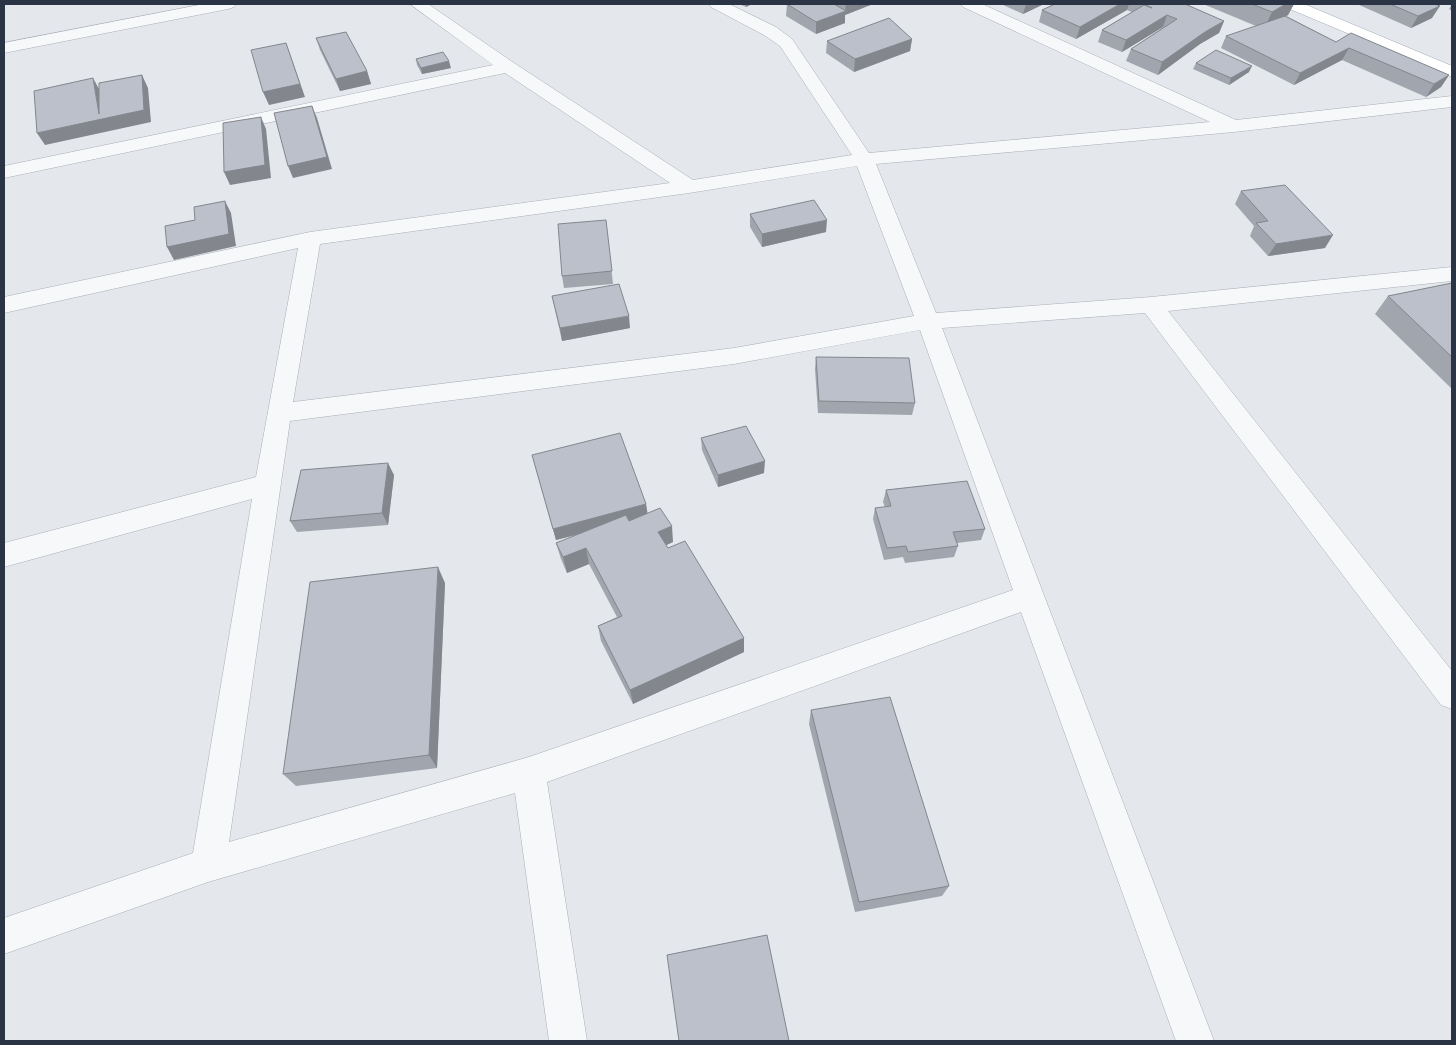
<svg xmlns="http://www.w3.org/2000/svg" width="1456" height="1045" viewBox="0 0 1456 1045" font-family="'Roboto Condensed',sans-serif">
<rect width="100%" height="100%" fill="#e4e7ec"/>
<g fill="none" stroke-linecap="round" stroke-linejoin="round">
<defs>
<g id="minor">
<polygon points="204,4 236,4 234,7 228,9 4,53 4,43"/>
<path d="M410 4H428L514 63 693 180 852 155 780 46 764 35 711 7 709 4H729L776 27 792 39 869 153 1210 122 963 7 961 4H982L1236 120 1452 96V107L1234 132 876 164 936 313 1151 297 1452 267V281L1168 311 1452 671V709L1441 705 1145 313 942 328 1214 1041H1176L1021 612 547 782 587 1041H549L515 793 208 882 4 954V918L193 853 252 499 4 567V543L256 477 298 248 4 313V297L310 232 670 183 505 73 4 178V166L493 65ZM857 166 914 316 734 348 293 402 320 244 689 193ZM920 330 1013 590 529 757 229 842 290 421 734 364Z"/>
</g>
<polygon id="major" points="1283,4 1304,4 1452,66 1452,77 1285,7"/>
</defs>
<use href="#minor" stroke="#a9aeb7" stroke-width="1"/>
<use href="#major" stroke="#a3abb8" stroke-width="1"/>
<use href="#minor" fill="#f7f8fa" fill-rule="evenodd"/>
<use href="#major" fill="#fff" fill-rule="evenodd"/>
</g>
<g fill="#a1a5ae">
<polygon points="739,4 752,4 746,7"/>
<polygon points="787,4 873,4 845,15 845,23 816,34 786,16"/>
<polygon points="1001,4 1044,4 1023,14"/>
<polygon points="1055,4 1185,4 1224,21 1219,33 1200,44 1158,75 1126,61 1131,49 1164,27 1163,27 1122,52 1098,42 1102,30 1132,12 1127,10 1076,39 1039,22 1042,10"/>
<polygon points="1203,4 1294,4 1288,15 1286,16 1336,42 1449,75 1441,87 1426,97 1342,60 1294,85 1221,48 1226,36 1256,26"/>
<polygon points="1357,4 1434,4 1432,18 1411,28"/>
<polygon points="1452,4 1452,11 1449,9"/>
<polygon points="316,38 367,71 371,84 340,91 320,50"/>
<polygon points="912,39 910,51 854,72 826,53 827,41"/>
<polygon points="416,59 451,68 422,74 417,65"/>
<polygon points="1196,63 1249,72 1229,85 1193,69"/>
<polygon points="1241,191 1325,248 1268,256 1250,236 1254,226 1235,204"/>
<polygon points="750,214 826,232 762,247 750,227"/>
<polygon points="606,220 613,284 564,288 562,276"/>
<polygon points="1452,283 1452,389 1375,314 1388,296"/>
<polygon points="552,296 630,328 562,341"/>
<polygon points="816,357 915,403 912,415 818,413 815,369"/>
<polygon points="701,438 764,473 718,487 702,450"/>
<polygon points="532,455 646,504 647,513 673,542 666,545 668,548 744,638 744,652 633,704 601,641 598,626 617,617 589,564 567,573 561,559 556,543 579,534 556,540"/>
<polygon points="394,475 388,525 297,532 290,521"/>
<polygon points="886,490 985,529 981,540 957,543 958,546 954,557 905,563 903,557 884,560 873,519 875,508 885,507 883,502"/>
<polygon points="445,583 437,768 296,786 283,774"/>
<polygon points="811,710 949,886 942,896 855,912 809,724"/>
</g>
<g fill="#83868d">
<polygon points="746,4 752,4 746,7"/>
<polygon points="846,4 873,4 845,15 845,23 816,34 816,22 845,11"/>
<polygon points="1026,4 1044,4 1023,14"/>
<polygon points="1120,4 1129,4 1127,10 1076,39 1080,27"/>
<polygon points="1286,4 1294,4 1288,15 1264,29 1272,12"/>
<polygon points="1440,6 1432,18 1411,28 1418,16"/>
<polygon points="1167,15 1163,27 1122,52 1126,40"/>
<polygon points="1224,21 1219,33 1200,44 1158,75 1162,62 1205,32"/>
<polygon points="912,39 910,51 854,72 855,59"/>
<polygon points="286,43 305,97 269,105 263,92"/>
<polygon points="1349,48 1342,60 1294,85 1300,73"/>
<polygon points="449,61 451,68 422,74 421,68"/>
<polygon points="1252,66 1249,72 1229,85 1231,78"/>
<polygon points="367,71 371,84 340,91 336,79"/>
<polygon points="142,75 148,88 151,122 45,145 37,133 99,114 93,78 100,91"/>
<polygon points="1449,75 1441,87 1426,97 1434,84"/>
<polygon points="312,106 317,118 332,169 293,178 288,166"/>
<polygon points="261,117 266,129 271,178 230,185 224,172"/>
<polygon points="225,201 231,213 236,246 174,260 167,247"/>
<polygon points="827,220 826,232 762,247 762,234"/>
<polygon points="1333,235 1325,248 1268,256 1276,244"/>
<polygon points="629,316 630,328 562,341 560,328"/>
<polygon points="765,461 764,473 718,487 718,475"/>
<polygon points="388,463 394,475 388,525 382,513"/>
<polygon points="646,504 648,516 556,540 553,529"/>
<polygon points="672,526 673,542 660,548 658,532"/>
<polygon points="586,548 589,564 567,573 563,557"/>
<polygon points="438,567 445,583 437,768 429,755"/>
<polygon points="744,638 744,652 633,704 630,690"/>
</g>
<g fill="#bbc0ca" stroke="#83868d">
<polygon points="787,4 834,4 846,11 816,22"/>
<polygon points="1055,4 1120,4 1080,27 1042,10"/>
<polygon points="1144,4 1185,4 1224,21 1205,32 1162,62 1131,49 1177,19 1167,15 1126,40 1102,30 1144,5 1152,8"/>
<polygon points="1252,4 1286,4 1272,12"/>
<polygon points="1390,4 1434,4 1440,6 1418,16"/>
<polygon points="1285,16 1336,42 1351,33 1449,75 1434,84 1349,48 1300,73 1226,36"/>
<polygon points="889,18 912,39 855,59 827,41"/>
<polygon points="346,32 367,71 336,79 316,38"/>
<polygon points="286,43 300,84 263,92 251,50"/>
<polygon points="1216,50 1252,66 1231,78 1196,63"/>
<polygon points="443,52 449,61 421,68 416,59"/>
<polygon points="142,75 144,110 37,133 34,91 93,78 99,114 99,83"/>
<polygon points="312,106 327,157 288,166 274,113"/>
<polygon points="261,117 265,165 224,172 223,123"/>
<polygon points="1285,185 1333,235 1276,244 1256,223 1268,221 1241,191"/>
<polygon points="814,200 827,220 762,234 750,214"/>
<polygon points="225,201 229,234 167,247 165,226 195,220 194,207"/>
<polygon points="606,220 612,271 562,276 558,224"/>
<polygon points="1452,283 1452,357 1388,296"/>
<polygon points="619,284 629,316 560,328 552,296"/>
<polygon points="816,357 909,358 915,403 819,401"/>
<polygon points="746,426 765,461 718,475 701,438"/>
<polygon points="620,433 646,504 553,529 532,455"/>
<polygon points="388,463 382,513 290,521 301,470"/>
<polygon points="967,481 985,529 953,532 958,546 908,552 906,546 887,548 875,508 891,506 886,490"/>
<polygon points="660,508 672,526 658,532 668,548 685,541 744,638 630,690 598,626 622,616 586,548 563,557 556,543 626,515 629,521"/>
<polygon points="438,567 429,755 283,774 310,582"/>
<polygon points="890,697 949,886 859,902 811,710"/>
<polygon points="767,935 789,1041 679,1041 667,955"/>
</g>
<rect width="1456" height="1045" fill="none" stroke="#2b3445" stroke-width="10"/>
</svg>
